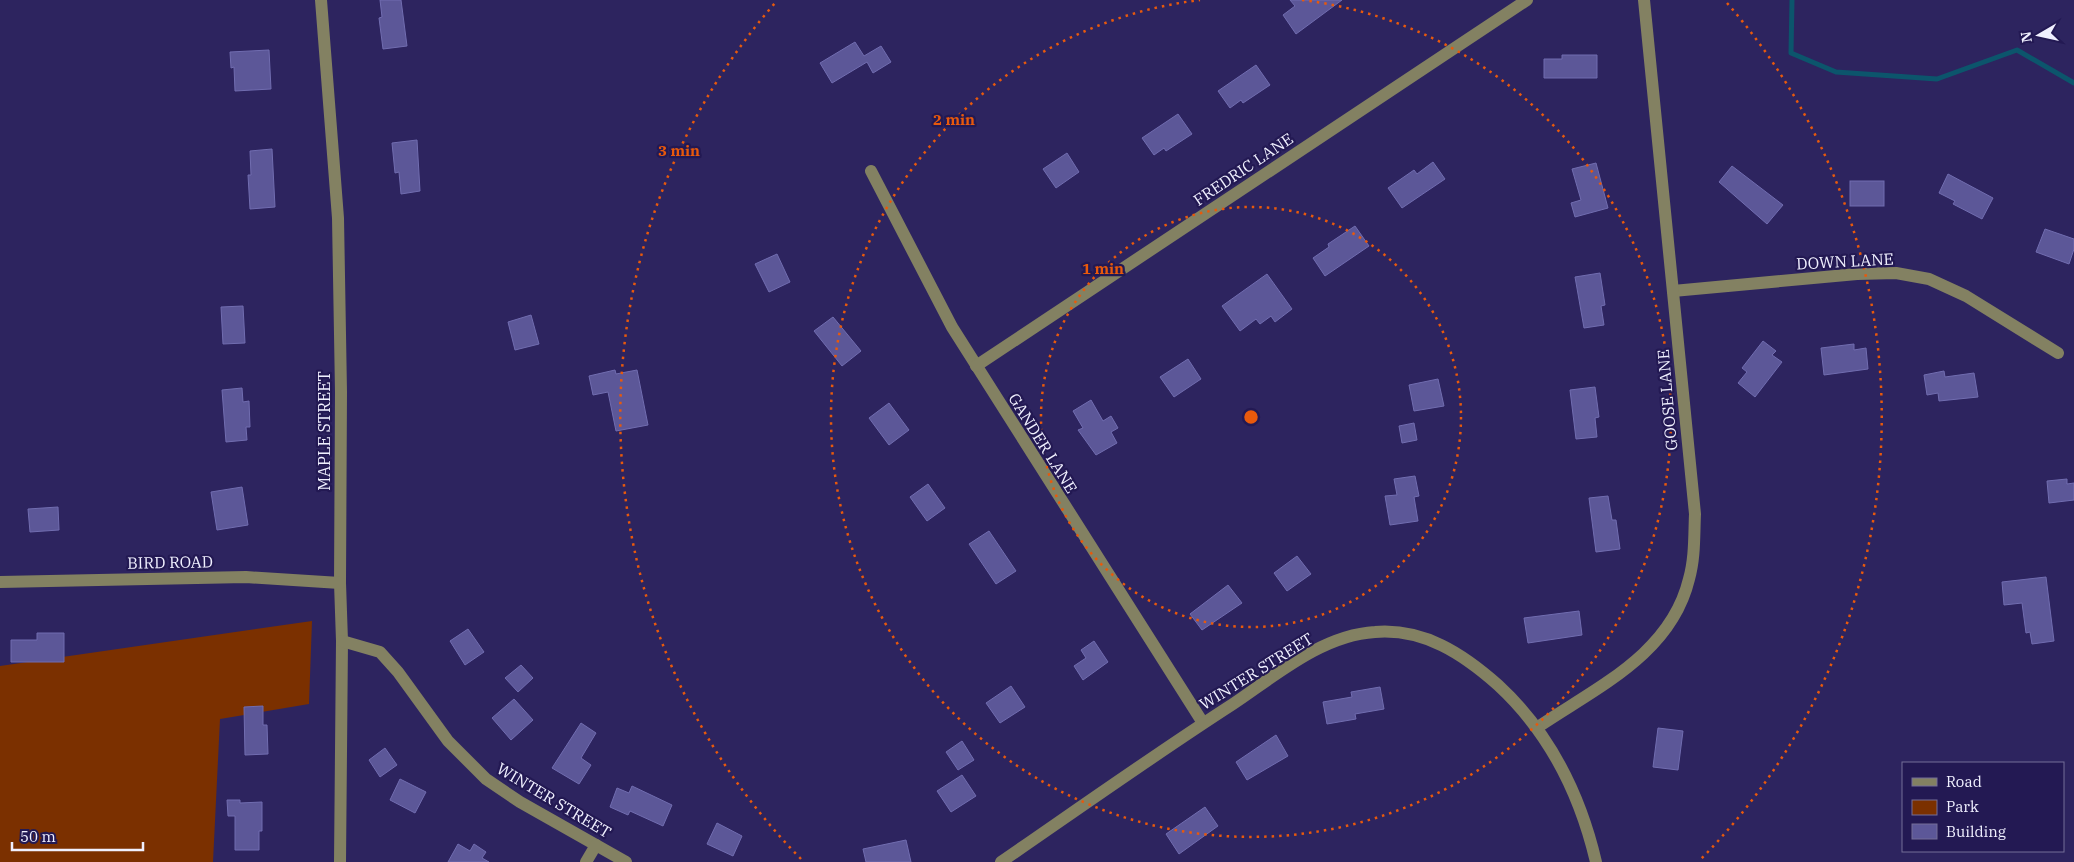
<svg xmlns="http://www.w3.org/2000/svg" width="2074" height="862" viewBox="0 0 2074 862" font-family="'IBM Plex Serif',serif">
<rect width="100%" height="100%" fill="#2d245f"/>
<polygon fill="#7b3000" points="312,621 309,704 220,719 213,862 0,862 0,666"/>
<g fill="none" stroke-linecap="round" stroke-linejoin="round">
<polyline stroke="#0c556c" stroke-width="5" points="1792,0 1791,53 1836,72 1937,79 2017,50 2074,83"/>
</g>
<g fill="#5c5798" stroke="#716db0">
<polygon points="380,0 401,0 407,46 383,49 379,18 382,17"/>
<polygon points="1290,0 1342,0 1296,34 1283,15 1295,6"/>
<polygon points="855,42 864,56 881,46 891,62 873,73 867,62 832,83 820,63"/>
<polygon points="269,50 271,89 235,91 234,67 231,68 230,52"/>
<polygon points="1562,55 1597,55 1597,78 1544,78 1544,59 1562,59"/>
<polygon points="1256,65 1270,85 1243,103 1241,100 1230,108 1218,91"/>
<polygon points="1178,114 1192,134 1166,151 1164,148 1154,155 1142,138"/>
<polygon points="417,140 420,191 401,194 399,172 395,173 392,143"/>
<polygon points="272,149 275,207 250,209 248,175 251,175 250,151"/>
<polygon points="1067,153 1079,172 1056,188 1043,169"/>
<polygon points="1433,162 1445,179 1402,208 1388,188 1414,170 1417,174"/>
<polygon points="1596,163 1608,208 1575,217 1571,203 1581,200 1572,169"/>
<polygon points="1732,166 1783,205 1767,224 1719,182"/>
<polygon points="1948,174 1993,198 1982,219 1953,204 1955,201 1939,193"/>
<rect x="1850" y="181" width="34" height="25"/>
<polygon points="1355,226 1369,246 1325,276 1313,258 1329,247 1328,244"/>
<polygon points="2045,229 2074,239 2074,249 2069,264 2036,252"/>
<polygon points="777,254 790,282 769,292 755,264"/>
<polygon points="1600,273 1605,305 1601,306 1604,325 1584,328 1575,277"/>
<polygon points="1267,274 1292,309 1275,322 1271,316 1260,324 1256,319 1240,331 1222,306"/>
<polygon points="243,306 245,343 223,344 221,307"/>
<polygon points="531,315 539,344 515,350 508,322"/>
<polygon points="833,317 861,351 842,366 814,331"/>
<polygon points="1763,341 1776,351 1772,355 1782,362 1755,397 1738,383 1747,372 1742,368"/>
<polygon points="1854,344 1854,350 1866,348 1868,369 1824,375 1821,348"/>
<polygon points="1188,359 1201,379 1174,397 1160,377"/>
<polygon points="615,370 616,374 637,370 648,425 616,431 608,392 593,395 589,376"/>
<polygon points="1944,371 1945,377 1974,373 1978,397 1939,401 1938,393 1927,395 1924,375"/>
<polygon points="1438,379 1444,406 1414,411 1409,385"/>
<polygon points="1595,387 1599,417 1595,418 1597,437 1576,439 1570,390"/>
<polygon points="242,388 243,402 249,401 250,427 246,427 247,440 226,442 222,390"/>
<polygon points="1091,400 1103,421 1111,416 1118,428 1111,432 1117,443 1096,455 1078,430 1083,428 1073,411"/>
<polygon points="889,403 909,430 889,445 869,418"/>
<polygon points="1414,423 1417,440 1402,443 1399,426"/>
<polygon points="1415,476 1419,496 1414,497 1418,521 1390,525 1385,496 1397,495 1394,479"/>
<polygon points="2067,479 2067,484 2074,483 2074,500 2049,503 2047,481"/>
<polygon points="928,484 945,508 927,521 910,497"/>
<polygon points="242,487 248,525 217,530 211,492"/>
<polygon points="1608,496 1612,520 1616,520 1620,549 1596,552 1589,498"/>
<polygon points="58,507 59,530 30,532 28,509"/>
<polygon points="989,531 1016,571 996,584 969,544"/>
<polygon points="1297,556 1311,574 1287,591 1274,573"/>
<polygon points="2046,577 2054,641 2032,644 2030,632 2026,633 2022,603 2004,605 2002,582"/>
<polygon points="1228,585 1242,603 1202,630 1190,614"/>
<polygon points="1579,611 1582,635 1528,643 1524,618"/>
<polygon points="468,629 484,652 465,665 450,641"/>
<polygon points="37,633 64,633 64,662 11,662 11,640 37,640"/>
<polygon points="1094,641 1108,662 1083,680 1074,666 1086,658 1081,650"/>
<polygon points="521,665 533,678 518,692 505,678"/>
<polygon points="1011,686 1025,707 1000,723 986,703"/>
<polygon points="1380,687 1384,709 1355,714 1356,719 1327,724 1323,702 1352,697 1351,692"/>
<polygon points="514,699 533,720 511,740 492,718"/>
<polygon points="263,706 263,725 267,725 268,754 245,755 244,707"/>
<polygon points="581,723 596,733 581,758 591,765 579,784 552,768"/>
<polygon points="1658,728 1683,731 1678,770 1653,767"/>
<polygon points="1276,735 1288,756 1247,780 1236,762"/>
<polygon points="962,741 974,760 958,770 946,752"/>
<polygon points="385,748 397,765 380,777 369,760"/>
<polygon points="962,775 976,796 951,812 937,791"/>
<polygon points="400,779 426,792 415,813 390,800"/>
<polygon points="632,786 672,805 663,826 630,811 628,815 610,807 617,788 629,793"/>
<polygon points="227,800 240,800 240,803 262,802 262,831 259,831 259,850 235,850 235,816 228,816"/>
<polygon points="1205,807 1218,826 1179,854 1166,834"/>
<polygon points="717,823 742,836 733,856 707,844"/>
<polygon points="906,840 911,862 866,862 863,849"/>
<polygon points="458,844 470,851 474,844 486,852 482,858 489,862 448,862"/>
</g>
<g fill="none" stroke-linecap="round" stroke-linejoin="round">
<g stroke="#838162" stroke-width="12">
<polyline points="321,0 338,218 341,392 340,583 342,641 340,862"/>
<polyline points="871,171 952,327 1203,723"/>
<polyline points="1673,291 1857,274 1896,273 1929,279 1966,296 2058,353"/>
<polyline points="976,366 1527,0"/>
<polyline points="0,582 246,577 340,583"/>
<polyline points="342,641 380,652 398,672 448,741 486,779 520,802 626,862"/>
<path d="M1538 727C1597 687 1671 654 1689 579 1695 558 1694 536 1695 514L1644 0"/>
<polyline points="586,862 596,845"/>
<path d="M1001 862C1078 809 1154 755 1233 704 1275 676 1322 635 1375 632 1424 628 1463 654 1498 685 1550 733 1580 794 1596 862"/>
</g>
</g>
<g fill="none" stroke="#e8590c" stroke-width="2.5" stroke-dasharray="2.5 5">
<circle cx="1251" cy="417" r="210"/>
<path d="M1302 0A420 420 0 1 1 1200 0"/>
<path d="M801 859A631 631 0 0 1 775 3M1727 3A631 631 0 0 1 1701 859"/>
</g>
<g text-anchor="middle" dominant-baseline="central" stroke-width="4.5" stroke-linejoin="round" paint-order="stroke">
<g font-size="16" fill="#f0f0ff" stroke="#231953">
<text transform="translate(1243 169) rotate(-34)">FREDRIC LANE</text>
<text transform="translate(1845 261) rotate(-3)">DOWN LANE</text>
<text transform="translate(1667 400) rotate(-95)">GOOSE LANE</text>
<text transform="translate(324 431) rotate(-90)">MAPLE STREET</text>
<text transform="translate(1043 443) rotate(58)">GANDER LANE</text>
<text transform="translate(170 562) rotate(-1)">BIRD ROAD</text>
<text transform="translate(1256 671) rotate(-32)">WINTER STREET</text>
<text transform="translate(554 800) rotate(31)">WINTER STREET</text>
</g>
</g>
<circle cx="1251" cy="417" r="8" fill="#e8590c" stroke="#231953" stroke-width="2.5"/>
<g font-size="15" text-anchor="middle" font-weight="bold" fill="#e8590c" stroke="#231953" stroke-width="4.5" stroke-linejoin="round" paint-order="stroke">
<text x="954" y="125">2 min</text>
<text x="679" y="156">3 min</text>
<text x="1103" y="274">1 min</text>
</g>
<rect x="1902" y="762" width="162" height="90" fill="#231953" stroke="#756f98"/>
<rect x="1912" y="778" width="25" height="8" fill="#838162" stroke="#756f98"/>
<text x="1946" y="787" font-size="15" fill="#f0f0ff">Road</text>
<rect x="1912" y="800" width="25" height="15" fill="#7b3000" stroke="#756f98"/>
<text x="1946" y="812" font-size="15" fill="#f0f0ff">Park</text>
<rect x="1912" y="824" width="25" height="15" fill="#5c5798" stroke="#756f98"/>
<text x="1946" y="837" font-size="15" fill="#f0f0ff">Building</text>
<g transform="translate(2039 35) rotate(261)" stroke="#231953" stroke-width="4" paint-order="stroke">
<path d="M0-4L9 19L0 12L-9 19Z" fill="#f0f0ff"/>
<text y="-8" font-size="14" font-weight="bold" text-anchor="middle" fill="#f0f0ff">N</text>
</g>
<path d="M12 842v8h131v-8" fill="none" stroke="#f0f0ff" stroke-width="2.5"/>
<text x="20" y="842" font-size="15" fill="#f0f0ff" stroke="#231953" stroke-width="4" paint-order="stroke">50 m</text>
</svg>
